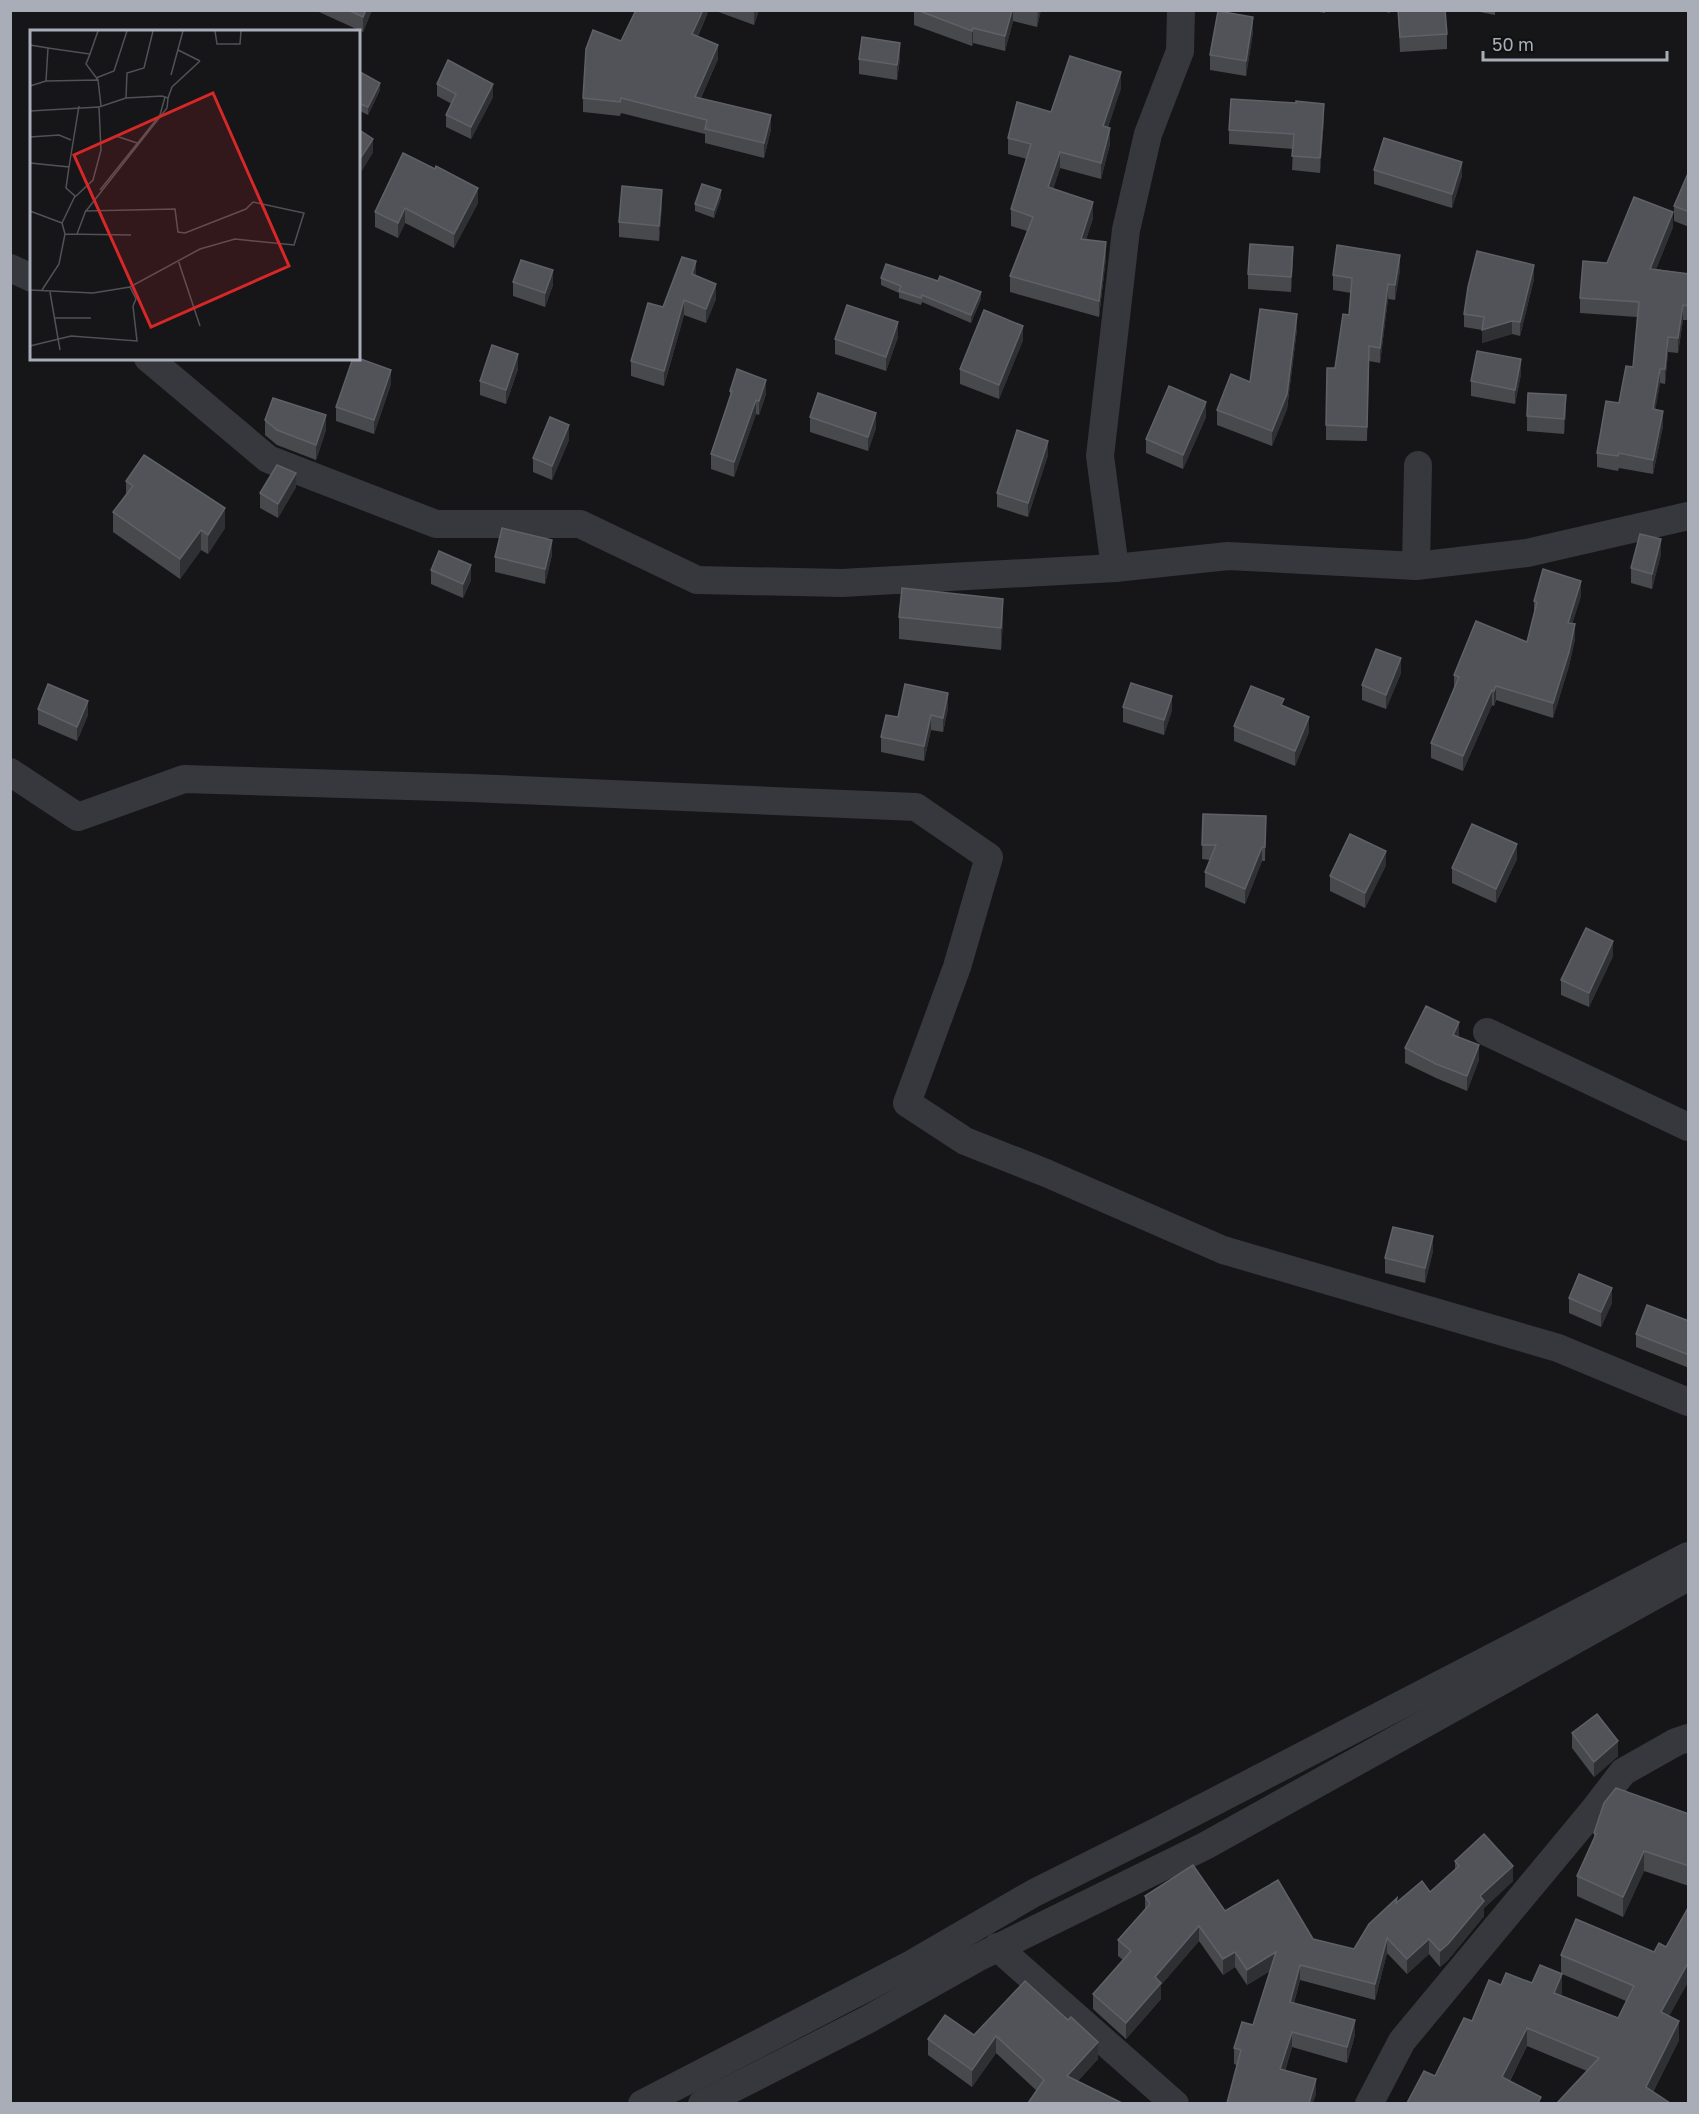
<svg xmlns="http://www.w3.org/2000/svg" width="1699" height="2114" viewBox="0 0 1699 2114" font-family="'Golos Text',sans-serif">
<rect width="100%" height="100%" fill="#161618"/>
<g fill="none" stroke-linecap="round" stroke-linejoin="round">
<g stroke="#37383d" stroke-width="28">
<polyline points="10,268 32,278"/>
<polyline points="148,358 268,459 436,524 580,524 697,580 842,583 1115,568 1228,556 1416,566 1527,553 1688,516"/>
<polyline points="1416,566 1418,465"/>
<polyline points="1115,568 1100,456 1126,230 1148,134 1180,51 1181,10"/>
<polyline points="10,772 78,817 184,779 472,788 916,807 989,857 957,967 907,1103 965,1141 1046,1173 1223,1250 1558,1348 1688,1402"/>
<polyline points="1487,1032 1688,1127"/>
<polyline points="997,1947 1175,2104"/>
<polyline points="642,2104 908,1966 1034,1893 1154,1833 1688,1556"/>
<polyline points="702,2104 867,2020 977,1958 1205,1846 1688,1577"/>
<polyline points="1369,2104 1402,2041 1593,1811 1623,1772 1676,1742 1688,1738"/>
</g>
</g>
<g fill="#47494d" fill-rule="evenodd">
<polygon points="319,10 372,10 363,32 319,12"/>
<polygon points="709,10 698,36 718,59 701,98 771,129 764,158 705,143 705,134 621,113 620,116 583,112 583,98 621,41"/>
<polygon points="713,10 759,10 754,25"/>
<polygon points="914,10 1041,10 1037,27 1013,21 1005,51 973,43 972,46 914,25"/>
<polygon points="1309,10 1325,10 1325,13"/>
<polygon points="1379,10 1390,10 1390,13"/>
<polygon points="1398,10 1447,34 1447,49 1400,52"/>
<polygon points="1470,10 1495,10 1495,15"/>
<polygon points="1253,32 1246,76 1210,70 1210,55"/>
<polygon points="900,58 897,80 859,74 859,59"/>
<polygon points="358,75 380,90 368,115 358,110"/>
<polygon points="437,84 493,97 471,139 446,127 446,115 452,104 437,96"/>
<polygon points="1121,88 1108,127 1110,144 1101,179 1060,168 1053,189 1093,218 1086,240 1106,258 1099,317 1010,292 1010,276 1027,231 1011,226 1011,209 1027,159 1008,154 1008,138 1051,112"/>
<polygon points="1324,119 1320,173 1292,170 1293,149 1229,144 1229,130"/>
<polygon points="403,153 478,203 454,248 405,223 398,238 375,227 375,212"/>
<polygon points="1374,170 1462,176 1452,208 1374,184"/>
<polygon points="1689,171 1689,227 1674,221 1674,206"/>
<polygon points="721,198 714,218 695,211 695,204"/>
<polygon points="662,205 659,241 619,237 619,222"/>
<polygon points="1673,227 1656,269 1689,274 1689,320 1683,320 1678,353 1668,352 1665,384 1660,383 1655,410 1663,426 1653,474 1619,468 1618,471 1597,467 1597,453 1619,403 1633,367 1637,317 1580,313 1580,298 1607,263"/>
<polygon points="1293,261 1291,292 1248,289 1248,274"/>
<polygon points="1400,270 1395,300 1388,299 1380,363 1369,361 1367,441 1326,440 1326,425 1335,368 1349,315 1351,293 1333,290 1333,275"/>
<polygon points="696,276 716,299 706,323 684,315 664,386 631,376 631,361 663,307"/>
<polygon points="881,278 981,299 971,323 922,302 921,305 899,298 899,293 881,285"/>
<polygon points="1534,279 1520,336 1512,334 1482,343 1482,330 1464,327 1464,314"/>
<polygon points="513,282 553,285 545,307 513,296"/>
<polygon points="1297,329 1287,409 1272,446 1217,425 1217,410 1250,382"/>
<polygon points="898,337 886,371 835,354 835,339"/>
<polygon points="1023,340 999,399 960,384 960,369"/>
<polygon points="518,369 506,404 480,395 480,381"/>
<polygon points="1521,374 1515,404 1471,396 1471,381"/>
<polygon points="391,384 374,434 336,421 336,407"/>
<polygon points="730,391 766,394 759,415 756,414 734,477 711,469 711,454 730,396"/>
<polygon points="1566,410 1564,434 1527,431 1527,416"/>
<polygon points="810,417 876,428 868,451 810,432"/>
<polygon points="1206,417 1183,469 1146,453 1146,439"/>
<polygon points="265,420 326,430 316,460 277,445 265,435"/>
<polygon points="569,440 552,480 533,472 533,458"/>
<polygon points="1048,455 1028,517 997,507 997,493"/>
<polygon points="126,481 225,528 208,554 201,550 180,579 113,532 113,512 126,494"/>
<polygon points="296,487 278,518 260,508 260,493"/>
<polygon points="1661,554 1652,589 1631,583 1631,568"/>
<polygon points="552,555 545,584 495,572 495,557"/>
<polygon points="431,570 471,580 463,598 431,584"/>
<polygon points="1581,596 1572,624 1575,639 1569,666 1553,718 1496,700 1494,706 1492,705 1463,771 1431,758 1431,743 1454,688 1454,675 1527,642 1534,615 1534,601"/>
<polygon points="899,617 1003,621 1001,650 899,639"/>
<polygon points="1401,673 1386,709 1362,700 1362,685"/>
<polygon points="1284,706 1309,732 1295,766 1234,741 1234,726"/>
<polygon points="1123,707 1172,710 1164,735 1123,722"/>
<polygon points="948,708 943,732 931,730 924,761 881,752 881,737 898,717"/>
<polygon points="38,709 88,715 77,741 38,724"/>
<polygon points="1203,814 1266,816 1265,861 1262,861 1245,904 1205,887 1205,872 1210,860 1202,859"/>
<polygon points="1517,859 1496,903 1452,883 1452,868"/>
<polygon points="1386,865 1365,908 1330,891 1330,876"/>
<polygon points="1613,956 1589,1007 1561,995 1561,980"/>
<polygon points="1459,1037 1479,1060 1467,1091 1436,1078 1405,1063 1405,1048"/>
<polygon points="1433,1251 1425,1283 1385,1273 1385,1258"/>
<polygon points="1569,1298 1612,1303 1601,1327 1569,1313"/>
<polygon points="1689,1321 1689,1368 1636,1347 1636,1334"/>
<polygon points="1572,1733 1618,1756 1594,1777 1572,1748"/>
<polygon points="1689,1814 1689,1886 1644,1871 1623,1917 1577,1896 1577,1876 1594,1839 1594,1833"/>
<polygon points="1455,1861 1513,1881 1484,1908 1484,1916 1448,1960 1440,1967 1429,1954 1407,1974 1387,1953 1375,2000 1300,1980 1294,2003 1355,2035 1347,2063 1292,2047 1285,2071 1316,2095 1234,2064 1234,2048 1253,2025 1270,1971 1247,1985 1235,1967 1223,1975 1199,1941 1161,1985 1161,1999 1126,2039 1093,2009 1093,1994 1123,1960 1118,1956 1118,1940 1145,1909 1145,1896 1225,1911 1313,1939 1354,1949 1397,1902 1430,1892 1455,1870"/>
<path d="M1689 1906V1980L1669 2016 1679 2040 1653 2092 1587 2071 1527 2046 1510 2081 1541 2103 1435 2076 1472 2021 1501 1985 1532 1983 1561 1973V1955L1654 1952 1666 1947ZM1562 1974 1626 2001 1618 2018 1561 1995 1562 1992Z"/>
<polygon points="1025,1981 1098,2059 1077,2082 1037,2091 996,2053 972,2087 928,2055 928,2039 974,2035"/>
</g>
<g fill="#2f3033">
<polygon points="366,10 372,10 363,32 363,17"/>
<polygon points="703,10 709,10 692,48 692,34"/>
<polygon points="759,10 754,25 754,11"/>
<polygon points="1012,10 1013,10 1013,21 1005,51 1005,36"/>
<polygon points="1038,10 1041,10 1037,27"/>
<polygon points="1253,17 1253,32 1246,76 1246,61"/>
<polygon points="973,28 973,43 972,46 972,31"/>
<polygon points="900,43 900,58 897,80 897,65"/>
<polygon points="718,45 718,59 695,111 695,97"/>
<polygon points="1121,72 1121,88 1103,142 1103,126"/>
<polygon points="380,83 380,90 368,115 368,107"/>
<polygon points="493,84 493,97 471,139 471,127"/>
<polygon points="1324,104 1324,119 1320,173 1320,158"/>
<polygon points="771,115 771,129 764,158 764,143"/>
<polygon points="1110,128 1110,144 1101,179 1101,163"/>
<polygon points="373,139 373,153 358,177 358,162"/>
<polygon points="1060,152 1060,168 1048,203 1048,187"/>
<polygon points="1462,162 1462,176 1452,208 1452,194"/>
<polygon points="478,188 478,203 454,248 454,234"/>
<polygon points="662,190 662,205 659,241 659,226"/>
<polygon points="721,190 721,198 714,218 714,210"/>
<polygon points="1093,202 1093,218 1081,255 1081,239"/>
<polygon points="405,208 405,223 398,238 398,223"/>
<polygon points="1673,212 1673,227 1650,284 1650,269"/>
<polygon points="1106,242 1106,258 1099,317 1099,301"/>
<polygon points="1293,247 1293,261 1291,292 1291,277"/>
<polygon points="1400,255 1400,270 1395,300 1395,285"/>
<polygon points="696,261 696,276 692,274"/>
<polygon points="1534,265 1534,279 1520,336 1520,322"/>
<polygon points="553,270 553,285 545,307 545,293"/>
<polygon points="716,284 716,299 706,323 706,309"/>
<polygon points="1388,284 1388,299 1380,363 1380,348"/>
<polygon points="981,292 981,299 971,323 971,315"/>
<polygon points="684,300 684,315 664,386 664,371"/>
<polygon points="1683,305 1683,320 1678,353 1678,338"/>
<polygon points="1297,314 1297,329 1287,409 1272,446 1272,431"/>
<polygon points="1512,321 1512,334 1482,343 1482,330"/>
<polygon points="898,322 898,337 886,371 886,357"/>
<polygon points="1023,326 1023,340 999,399 999,385"/>
<polygon points="1668,337 1668,352 1665,384 1665,369"/>
<polygon points="518,354 518,369 506,404 506,390"/>
<polygon points="1521,359 1521,374 1515,404 1515,390"/>
<polygon points="1660,369 1660,383 1653,424 1653,409"/>
<polygon points="391,370 391,384 374,434 374,420"/>
<polygon points="766,380 766,394 759,415 759,401"/>
<polygon points="1566,395 1566,410 1564,434 1564,419"/>
<polygon points="756,400 756,414 734,477 734,462"/>
<polygon points="1206,402 1206,417 1183,469 1183,455"/>
<polygon points="1663,411 1663,426 1653,474 1653,460"/>
<polygon points="876,413 876,428 868,451 868,437"/>
<polygon points="326,415 326,430 316,460 316,445"/>
<polygon points="569,425 569,440 552,480 552,466"/>
<polygon points="1048,441 1048,455 1028,517 1028,503"/>
<polygon points="296,473 296,487 278,518 278,504"/>
<polygon points="225,508 225,528 208,554 208,535"/>
<polygon points="201,530 201,550 180,579 180,559"/>
<polygon points="1661,539 1661,554 1652,589 1652,574"/>
<polygon points="552,540 552,555 545,584 545,569"/>
<polygon points="471,565 471,580 463,598 463,584"/>
<polygon points="1581,581 1581,596 1568,638 1568,623"/>
<polygon points="1003,599 1003,621 1001,650 1001,628"/>
<polygon points="1575,624 1575,639 1569,666 1553,718 1553,703"/>
<polygon points="1401,658 1401,673 1386,709 1386,695"/>
<polygon points="1496,686 1496,700 1494,706 1494,691"/>
<polygon points="1492,690 1492,705 1463,771 1463,756"/>
<polygon points="948,693 948,708 943,732 943,718"/>
<polygon points="1172,696 1172,710 1164,735 1164,720"/>
<polygon points="88,701 88,715 77,741 77,727"/>
<polygon points="931,715 931,730 924,761 924,746"/>
<polygon points="1309,717 1309,732 1295,766 1295,751"/>
<polygon points="1517,844 1517,859 1496,903 1496,889"/>
<polygon points="1262,847 1262,861 1245,904 1245,889"/>
<polygon points="1386,851 1386,865 1365,908 1365,893"/>
<polygon points="1613,941 1613,956 1589,1007 1589,993"/>
<polygon points="1459,1022 1459,1037 1453,1050 1453,1035"/>
<polygon points="1479,1045 1479,1060 1467,1091 1467,1076"/>
<polygon points="1433,1236 1433,1251 1425,1283 1425,1268"/>
<polygon points="1612,1288 1612,1303 1601,1327 1601,1312"/>
<polygon points="1618,1741 1618,1756 1594,1777 1594,1762"/>
<polygon points="1644,1851 1644,1871 1623,1917 1623,1897"/>
<polygon points="1513,1866 1513,1881 1484,1908 1484,1916 1448,1960 1440,1967 1440,1951 1480,1896"/>
<polygon points="1199,1926 1199,1941 1161,1985 1161,1999 1126,2039 1126,2023 1155,1977"/>
<polygon points="1387,1938 1387,1953 1375,2000 1375,1984"/>
<polygon points="1429,1939 1429,1954 1407,1974 1407,1959"/>
<polygon points="1235,1952 1235,1967 1223,1975 1223,1959"/>
<polygon points="1276,1952 1276,1967 1247,1985 1247,1970"/>
<polygon points="1689,1961 1689,1980 1661,2031 1661,2012"/>
<polygon points="1300,1965 1300,1980 1290,2017 1290,2002"/>
<polygon points="1562,1974 1562,1992 1554,2011 1554,1993"/>
<polygon points="1355,2020 1355,2035 1347,2063 1347,2047"/>
<polygon points="1679,2021 1679,2040 1647,2103 1646,2087"/>
<polygon points="1527,2028 1527,2046 1502,2096 1502,2077"/>
<polygon points="1292,2032 1292,2047 1280,2085 1280,2069"/>
<polygon points="996,2036 996,2053 972,2087 972,2070"/>
<polygon points="1098,2042 1098,2059 1067,2093 1067,2076"/>
<polygon points="1316,2079 1316,2095 1313,2103 1309,2103"/>
</g>
<g fill="#525359" stroke="#5f6168" stroke-width="1.5">
<polygon points="348,10 366,10 363,17"/>
<polygon points="636,10 703,10 692,34 718,45 695,97 771,115 764,143 705,129 707,120 621,98 620,102 583,98 586,49 593,30 621,41"/>
<polygon points="917,10 1012,10 1005,36 973,28 972,31"/>
<polygon points="1398,10 1445,10 1447,34 1400,37"/>
<polygon points="1218,11 1253,17 1246,61 1210,55"/>
<polygon points="862,37 900,43 897,65 859,59"/>
<polygon points="1070,56 1121,72 1103,126 1110,128 1101,163 1060,152 1048,187 1093,202 1081,239 1106,242 1099,301 1010,276 1033,217 1011,209 1031,144 1008,138 1017,102 1051,112"/>
<polygon points="448,60 493,84 471,127 446,115 456,94 437,84"/>
<polygon points="360,72 380,83 368,107 358,103 358,75"/>
<polygon points="1231,99 1296,103 1296,101 1324,104 1320,158 1292,156 1294,134 1229,130"/>
<polygon points="358,129 373,139 358,162"/>
<polygon points="1384,138 1462,162 1452,194 1374,170"/>
<polygon points="403,153 435,169 436,166 478,188 454,234 405,208 398,223 375,212"/>
<polygon points="1689,171 1689,212 1674,206"/>
<polygon points="702,184 721,190 714,210 695,204"/>
<polygon points="622,186 662,190 659,226 619,222"/>
<polygon points="1634,197 1673,212 1650,269 1689,274 1689,306 1683,305 1678,338 1668,337 1665,369 1660,369 1653,409 1663,411 1653,460 1619,453 1618,456 1597,453 1606,401 1619,403 1626,366 1633,367 1639,302 1580,298 1583,261 1607,263"/>
<polygon points="1250,244 1293,247 1291,277 1248,274"/>
<polygon points="1337,245 1400,255 1395,285 1388,284 1380,348 1369,346 1367,427 1326,425 1327,368 1335,368 1343,314 1349,315 1352,278 1333,275"/>
<polygon points="1477,251 1534,265 1520,322 1512,321 1482,330 1484,317 1464,314 1468,287"/>
<polygon points="682,257 696,261 692,274 716,284 706,309 684,300 664,371 631,361 648,303 663,307"/>
<polygon points="521,260 553,270 545,293 513,282"/>
<polygon points="886,264 938,281 940,276 981,292 971,315 922,295 921,298 899,291 901,286 881,278"/>
<polygon points="847,305 898,322 886,357 835,339"/>
<polygon points="1260,309 1297,314 1287,394 1272,431 1217,410 1231,374 1250,382"/>
<polygon points="984,310 1023,326 999,385 960,369"/>
<polygon points="492,345 518,354 506,390 480,381"/>
<polygon points="1477,351 1521,359 1515,390 1471,381"/>
<polygon points="353,358 358,358 391,370 374,420 336,407"/>
<polygon points="737,369 766,380 759,401 756,400 734,462 711,454 732,391 730,391"/>
<polygon points="1169,386 1206,402 1183,455 1146,439"/>
<polygon points="818,393 876,413 868,437 810,417"/>
<polygon points="1528,393 1566,395 1564,419 1527,416"/>
<polygon points="273,398 326,415 316,445 277,430 265,420"/>
<polygon points="550,417 569,425 552,466 533,458"/>
<polygon points="1017,430 1048,441 1028,503 997,493"/>
<polygon points="144,455 225,508 208,535 201,530 180,559 113,512 133,486 126,481"/>
<polygon points="277,465 296,473 278,504 260,493"/>
<polygon points="502,528 552,540 545,569 495,557"/>
<polygon points="1640,534 1661,539 1652,574 1631,568"/>
<polygon points="439,551 471,565 463,584 431,570"/>
<polygon points="1543,569 1581,581 1568,623 1575,624 1569,652 1553,703 1496,686 1494,691 1492,690 1463,756 1431,743 1459,677 1454,675 1476,621 1527,642 1537,602 1534,601"/>
<polygon points="902,588 1003,599 1001,628 899,617"/>
<polygon points="1376,649 1401,658 1386,695 1362,685"/>
<polygon points="1131,683 1172,696 1164,720 1123,707"/>
<polygon points="48,684 88,701 77,727 38,709"/>
<polygon points="905,684 948,693 943,718 931,715 924,746 881,737 886,715 898,717"/>
<polygon points="1251,686 1284,699 1281,705 1309,717 1295,751 1234,726"/>
<polygon points="1203,814 1266,816 1265,847 1262,847 1245,889 1205,872 1216,845 1202,845"/>
<polygon points="1472,824 1517,844 1496,889 1452,868"/>
<polygon points="1350,834 1386,851 1365,893 1330,876"/>
<polygon points="1586,928 1613,941 1589,993 1561,980"/>
<polygon points="1426,1006 1459,1022 1453,1035 1479,1045 1467,1076 1436,1064 1405,1048"/>
<polygon points="1393,1227 1433,1236 1425,1268 1385,1258"/>
<polygon points="1579,1274 1612,1288 1601,1312 1569,1298"/>
<polygon points="1647,1305 1689,1321 1689,1355 1636,1334"/>
<polygon points="1597,1714 1618,1741 1594,1762 1572,1733"/>
<polygon points="1616,1788 1689,1814 1689,1866 1644,1851 1623,1897 1577,1876 1596,1834 1594,1833 1604,1803"/>
<polygon points="1484,1834 1513,1866 1480,1896 1484,1901 1448,1944 1440,1951 1429,1939 1407,1959 1387,1938 1375,1984 1300,1965 1290,2002 1355,2020 1347,2047 1292,2032 1280,2069 1316,2079 1309,2103 1227,2103 1241,2050 1234,2048 1242,2022 1253,2025 1276,1952 1247,1970 1235,1952 1223,1959 1199,1926 1155,1977 1161,1983 1126,2023 1093,1994 1131,1951 1118,1940 1150,1904 1145,1896 1193,1865 1225,1911 1278,1880 1313,1939 1354,1949 1369,1924 1397,1898 1396,1903 1422,1881 1430,1892 1459,1866 1455,1861"/>
<polygon points="1689,1906 1689,1961 1661,2012 1679,2021 1646,2087 1670,2103 1557,2103 1599,2058 1527,2028 1502,2077 1541,2097 1538,2103 1407,2103 1424,2071 1435,2076 1464,2018 1472,2021 1489,1980 1501,1985 1506,1973 1532,1983 1540,1965 1562,1974 1554,1993 1618,2018 1634,1986 1561,1955 1576,1919 1654,1952 1659,1943 1666,1947"/>
<polygon points="1025,1981 1068,2020 1071,2017 1098,2042 1067,2076 1122,2103 1028,2103 1044,2080 996,2036 972,2070 928,2039 945,2015 974,2035"/>
</g>
<g transform="translate(30 30)">
<rect width="330" height="330" fill="#161618"/>
<path fill="none" stroke="#505258" stroke-width="1.5" d="M185 1 187 14H210L211 1M0 15 18 18 16 51M18 18 60 24 56 34 68 50M148 20 170 31M60 24 68 1M141 45 153 1M66 48 84 41 97 1M0 56 16 51 68 50 71 76M138 68 142 57 170 31M0 81 69 77M86 106 107 113M0 107 29 105 41 110M0 133 39 137 36 158 45 166 32 193 35 204 29 234 12 260M39 137 49 76M70 160 130 85 135 67M45 167 63 150 71 120 69 77 96 68M0 181 32 193M35 204 101 205M47 204 56 180M148 230 170 296M0 260 63 263 100 257 170 219 205 209 264 215 274 183 223 172 216 179 155 203 148 202 145 179 56 181 137 78 138 68 132 66 96 68 97 43 114 38 123 1M20 262 30 320M24 288H61M0 316 41 306 107 311 103 276 106 269 100 257"/>
<path fill="#d62828" fill-opacity="0.15" stroke="#d62828" stroke-width="3" d="M183 63 259 236 121 297 44 125Z"/>
<rect width="330" height="330" fill="none" stroke="#a8adb8" stroke-width="3"/>
</g>
<rect width="1699" height="2114" fill="none" stroke="#a8adb8" stroke-width="24"/>
<path d="M1483 51v9h184v-9" fill="none" stroke="#a8adb8" stroke-width="3"/>
<text x="1492" y="51" font-size="18" fill="#a8adb8" stroke="#111113" stroke-width="4.5" paint-order="stroke">50 m</text>
</svg>
